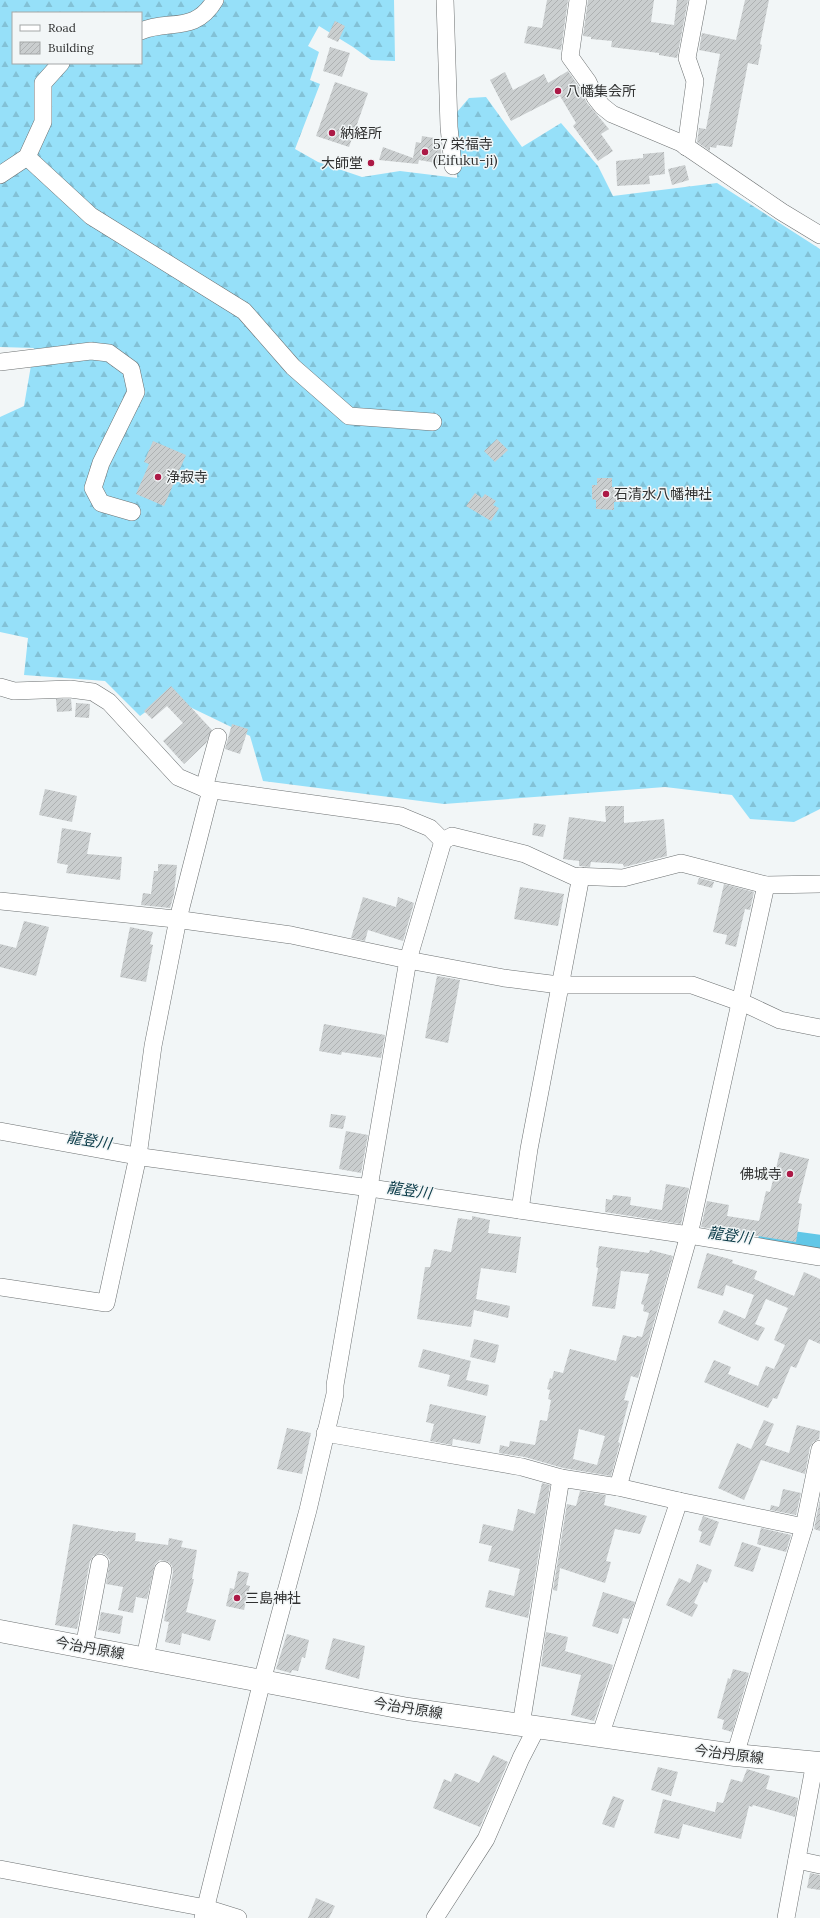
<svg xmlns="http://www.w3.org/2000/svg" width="820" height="1918" viewBox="0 0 820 1918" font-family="Lora,'Noto Sans JP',serif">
<defs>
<pattern id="forest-firs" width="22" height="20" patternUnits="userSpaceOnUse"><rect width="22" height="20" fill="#96e0f9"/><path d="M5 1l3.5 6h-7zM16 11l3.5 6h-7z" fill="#82c1d6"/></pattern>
<pattern id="building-hatch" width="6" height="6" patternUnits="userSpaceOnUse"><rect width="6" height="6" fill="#cacecf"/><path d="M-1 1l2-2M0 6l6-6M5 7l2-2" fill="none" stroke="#aeb1b2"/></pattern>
</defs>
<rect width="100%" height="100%" fill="#f2f6f7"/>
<path fill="url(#forest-firs)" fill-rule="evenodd" d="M0 0H394L395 61 371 60 353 47 319 26 308 46 319 52 310 80 320 84 295 149 318 162 362 177 400 171 457 178V112L469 98 486 97 522 147 561 123 598 166 613 196 717 183 820 249V809L794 822 750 819 732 795 665 787 444 804 263 781 250 736 167 696 140 716 105 681 24 675 28 638 0 632V417L24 406 34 348 0 347ZM13 13H141V63H13Z"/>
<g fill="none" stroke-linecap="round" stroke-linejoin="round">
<polyline stroke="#61c7e7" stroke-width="26" points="771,1241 820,1248"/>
</g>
<g fill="url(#building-hatch)" fill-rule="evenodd">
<polygon points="547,0 568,0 561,50 524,43 528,26 542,28"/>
<polygon points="588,0 654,0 651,22 674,25 677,0 688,0 677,58 659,55 659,53 611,47 612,41 591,39 591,37 583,36"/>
<polygon points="745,0 769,0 760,44 762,45 758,65 748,63 732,147 717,145 716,148 710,147 710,151 697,142 699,128 706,129 720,54 699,50 702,33 736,40"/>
<polygon points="335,21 345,26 338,42 327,37"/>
<polygon points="330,47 350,53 342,77 323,71"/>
<polygon points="568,71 579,87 587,103 609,129 601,134 613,151 598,161 573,126 576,123 560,96 511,121 490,80 505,72 513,90 544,74 548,83"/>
<polygon points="335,82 368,93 349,147 316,136"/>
<polygon points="422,136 440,139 442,164 419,160 418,164 379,160 383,147 413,158 416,142 421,143"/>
<polygon points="664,152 665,174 649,176 650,184 617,186 616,161 643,158 643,154"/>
<polygon points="685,165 689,180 672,185 668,169"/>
<polygon points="497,439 508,450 495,462 484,451"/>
<polygon points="153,441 186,455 164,506 136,494 149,464 144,462"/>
<polygon points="597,478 612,478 612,487 640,488 639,502 614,502 614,510 596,509 596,500 592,499 592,485 597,485"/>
<polygon points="475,493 482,498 485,494 496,501 493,505 499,508 491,521 466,506"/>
<polygon points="171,686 212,730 206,743 184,764 163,741 183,723 167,706 152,719 144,711"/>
<polygon points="56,699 71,699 72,711 57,712"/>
<polygon points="76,703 90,704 89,718 75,717"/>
<polygon points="232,724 248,729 240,754 225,749"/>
<polygon points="45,789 77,796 72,822 39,815"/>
<polygon points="605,806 624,806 624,823 664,819 667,856 624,867 623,864 591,862 590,867 579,866 579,861 563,859 569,817 606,822"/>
<polygon points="534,823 546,825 543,837 532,835"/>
<polygon points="62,828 91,833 87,854 122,857 120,880 66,873 68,865 57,863"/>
<polygon points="158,864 177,865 174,894 170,908 141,905 143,893 151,894 154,871 158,871"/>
<polygon points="699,878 714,882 712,888 697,884"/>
<polygon points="724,884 754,892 750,910 745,909 736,947 725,944 727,935 713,932"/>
<polygon points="520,887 564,894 558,926 514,919"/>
<polygon points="363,897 396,907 398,897 414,903 403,941 368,930 365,941 351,938"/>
<polygon points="24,921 49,927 36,976 0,967 0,944 16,948"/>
<polygon points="130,927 153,932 150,944 153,945 146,982 120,977"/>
<polygon points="437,976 460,980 448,1043 425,1038"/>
<polygon points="324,1024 385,1035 381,1058 342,1052 341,1055 319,1051"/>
<polygon points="331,1114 346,1116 343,1129 329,1127"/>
<polygon points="346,1131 368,1135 361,1173 339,1169"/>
<polygon points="780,1152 809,1159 798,1203 802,1204 796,1242 701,1227 707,1201 729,1205 727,1216 759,1221 766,1191 770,1192"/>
<polygon points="666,1184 689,1188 681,1224 605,1212 606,1199 612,1200 613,1195 631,1197 630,1205 662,1210"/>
<polygon points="472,1216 490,1220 488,1233 521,1237 516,1273 481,1268 476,1299 510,1306 508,1318 474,1310 471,1327 417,1319 425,1267 430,1267 434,1249 451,1252 458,1218 472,1220"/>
<path d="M599 1246 649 1253 650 1250 673 1256 638 1378 631 1376 624 1400 629 1401 618 1442 620 1443 611 1476 563 1468 525 1457 499 1453 500 1445 509 1447 510 1441 535 1445 540 1420 547 1421 551 1400 548 1399 550 1390 547 1389 550 1378 552 1379 554 1371 563 1373 570 1349 616 1361 623 1335 636 1338 637 1336 642 1337 649 1313 643 1311 644 1305 641 1304 649 1274 621 1271 615 1309 592 1306 598 1268 596 1267ZM579 1429 605 1436 597 1465 573 1459Z"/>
<polygon points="707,1253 733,1260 732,1263 757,1271 754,1279 794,1296 804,1272 820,1279 820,1344 809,1339 796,1368 791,1366 777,1399 773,1398 768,1408 704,1382 714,1360 731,1367 728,1374 758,1386 766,1366 774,1369 785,1345 774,1340 788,1308 766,1299 755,1324 765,1328 758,1341 718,1323 724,1310 745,1319 754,1295 726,1285 723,1296 697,1288"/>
<polygon points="474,1339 499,1345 495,1363 470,1357"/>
<polygon points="423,1349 471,1361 466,1380 489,1385 487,1396 447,1386 450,1375 418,1367"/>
<polygon points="430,1404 486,1416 480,1444 453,1439 452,1445 430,1441 434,1424 426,1422"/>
<polygon points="764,1420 774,1424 765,1445 789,1453 797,1425 820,1431 819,1439 813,1442 810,1447 805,1474 761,1460 744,1500 718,1488 737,1443 751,1449"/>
<polygon points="287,1428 311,1433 302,1474 277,1469"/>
<polygon points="542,1483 550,1485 528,1618 485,1607 489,1590 514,1596 520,1569 488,1561 492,1546 479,1543 483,1524 513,1531 518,1509 535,1514"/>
<polygon points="783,1489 801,1493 796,1515 770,1510 771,1505 779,1507"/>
<polygon points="580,1491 606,1495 604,1505 647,1516 640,1534 615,1529 606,1561 611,1562 605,1583 560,1568 557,1591 553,1590 567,1504 576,1506"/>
<polygon points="820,1499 820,1531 814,1529"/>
<polygon points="703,1516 719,1522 710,1546 699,1542 702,1532 698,1530"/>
<polygon points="73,1524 118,1532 118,1531 136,1533 135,1541 168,1545 169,1538 183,1541 181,1547 197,1550 192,1579 194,1579 186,1612 216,1620 210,1641 182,1633 180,1645 165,1642 169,1622 164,1621 173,1572 172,1566 169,1562 160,1560 155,1564 147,1599 136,1597 133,1613 118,1610 123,1587 106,1584 110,1560 106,1555 101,1553 93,1556 90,1561 77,1629 55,1625"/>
<polygon points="761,1528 791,1535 786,1552 757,1544"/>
<polygon points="742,1542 761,1548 753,1572 734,1566"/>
<polygon points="697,1564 712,1570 707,1583 704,1581 694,1603 698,1605 692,1617 666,1605 679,1578 690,1583"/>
<polygon points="238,1571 249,1573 246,1585 250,1586 244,1610 226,1606 230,1588 234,1589"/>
<polygon points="603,1592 635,1602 629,1619 623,1618 618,1634 592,1626"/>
<polygon points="101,1612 123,1616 120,1634 98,1630"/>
<polygon points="546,1632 568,1637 565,1651 613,1665 594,1721 571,1715 581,1675 541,1666"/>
<polygon points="287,1634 309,1640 305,1658 302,1657 298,1671 292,1670 291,1673 276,1669"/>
<polygon points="333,1638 365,1646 359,1679 325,1669"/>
<polygon points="733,1669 749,1673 732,1732 722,1729 724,1720 717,1718 728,1678 730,1679"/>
<polygon points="493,1755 508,1762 480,1827 433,1808 444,1779 451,1782 455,1773 479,1783"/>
<polygon points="658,1767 678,1772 671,1796 651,1790"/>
<polygon points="747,1769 770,1776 766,1789 798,1798 795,1817 753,1805 752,1807 749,1806 741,1839 683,1824 679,1839 654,1833 663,1799 715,1812 717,1802 723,1803 731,1779 742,1782"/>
<polygon points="613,1796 624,1800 614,1828 602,1824"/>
<polygon points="810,1873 820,1875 820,1890 807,1888"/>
<polygon points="316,1898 335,1906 329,1918 308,1918"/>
</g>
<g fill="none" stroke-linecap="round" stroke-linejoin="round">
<defs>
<g id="street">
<polyline points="445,0 449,127 453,166"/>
<polyline points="578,0 570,57 588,82 595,97 602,106 612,114 681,143 782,212 820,235"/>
<path d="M141 31C169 19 195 34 215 0"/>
<polyline points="686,147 695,81 687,58 698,0"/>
<polyline points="27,157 91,216 244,311 293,367 349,416 433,422"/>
<polyline points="0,175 27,157 43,122 43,83 61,63"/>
<polyline points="0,362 91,351 109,353 131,369 136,392 101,463 93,488 101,503 132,512"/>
<polyline points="0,687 14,691 70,689 93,692 109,702 178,777 206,789 401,816 430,828 443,841"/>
<polyline points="204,788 218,737"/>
<polyline points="0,901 175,919 291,935 408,960 504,978 559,985 692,985 748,1005 780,1020 820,1028"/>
<polyline points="0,1131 142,1157 370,1188 689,1235 820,1257"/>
<polyline points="520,1210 529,1149 581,876"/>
<polyline points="0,1287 106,1303 138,1156 153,1046 178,919 211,790"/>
<polyline points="325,1433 522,1467 561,1478"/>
<polyline points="618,1487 689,1235 766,885"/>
<polyline points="679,1501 804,1527"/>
<polyline points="84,1647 100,1563"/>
<polyline points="145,1658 163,1570"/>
<polyline points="521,1725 561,1478 618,1487 679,1501 600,1736"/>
<polyline points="735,1755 804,1527 820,1449"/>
<polyline points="797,1860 820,1865"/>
<polyline points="0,1869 206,1908 238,1918"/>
<polyline points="203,1918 262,1681 308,1510 335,1394 335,1385 408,960 443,841 452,836 525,854 573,876 623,878 681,863 766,885 820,884"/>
<polyline points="435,1918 486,1839 521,1758 537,1727"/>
<polyline points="786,1918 815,1762"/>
</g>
<polyline id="secondary" points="0,1631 408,1709 735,1755 820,1763"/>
</defs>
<use href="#street" stroke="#6d7172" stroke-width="18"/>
<use href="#secondary" stroke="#6d7172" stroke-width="23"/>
<use href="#street" stroke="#fff" stroke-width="17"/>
<use href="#secondary" stroke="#fff" stroke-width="22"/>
</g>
<g fill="#ac1946" stroke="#f2f6f7" stroke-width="1.5">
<circle cx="558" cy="91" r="4"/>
<circle cx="332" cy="133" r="4"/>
<circle cx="425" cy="152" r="4"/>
<circle cx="371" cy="163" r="4"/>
<circle cx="158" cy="477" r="4"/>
<circle cx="606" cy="494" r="4"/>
<circle cx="790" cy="1174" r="4"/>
<circle cx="237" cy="1598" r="4"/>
</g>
<g text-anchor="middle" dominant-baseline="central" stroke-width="3" stroke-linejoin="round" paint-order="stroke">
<g font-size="14" fill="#303131" stroke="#f2f6f7" text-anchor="start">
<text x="566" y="91">八幡集会所</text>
<text x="340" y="133">納経所</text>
<text x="433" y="144">57 栄福寺<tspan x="433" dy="16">(Eifuku-ji)</tspan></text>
<text x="363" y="163" text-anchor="end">大師堂</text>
<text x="166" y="477">浄寂寺</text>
<text x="614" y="494">石清水八幡神社</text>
<text x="782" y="1174" text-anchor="end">佛城寺</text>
<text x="245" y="1598">三島神社</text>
</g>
<g font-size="14" fill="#303131" stroke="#f2f6f7">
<text transform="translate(90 1648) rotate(10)">今治丹原線</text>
<text transform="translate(408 1708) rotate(9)">今治丹原線</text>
<text transform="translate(729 1754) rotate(7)">今治丹原線</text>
</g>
<g font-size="15" font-style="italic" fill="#0b3b48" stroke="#f2f6f7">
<text transform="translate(89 1140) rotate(9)">龍登川</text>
<text transform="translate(409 1190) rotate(8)">龍登川</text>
<text transform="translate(730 1235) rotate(8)">龍登川</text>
</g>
</g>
<rect x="12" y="12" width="130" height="52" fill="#f2f6f7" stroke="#a4a7a8"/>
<rect x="20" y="25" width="20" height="6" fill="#ffffff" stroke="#a4a7a8"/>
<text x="48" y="32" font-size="12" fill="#303131">Road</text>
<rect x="20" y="42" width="20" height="12" fill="url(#building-hatch)" stroke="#a4a7a8"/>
<text x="48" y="52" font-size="12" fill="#303131">Building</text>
</svg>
